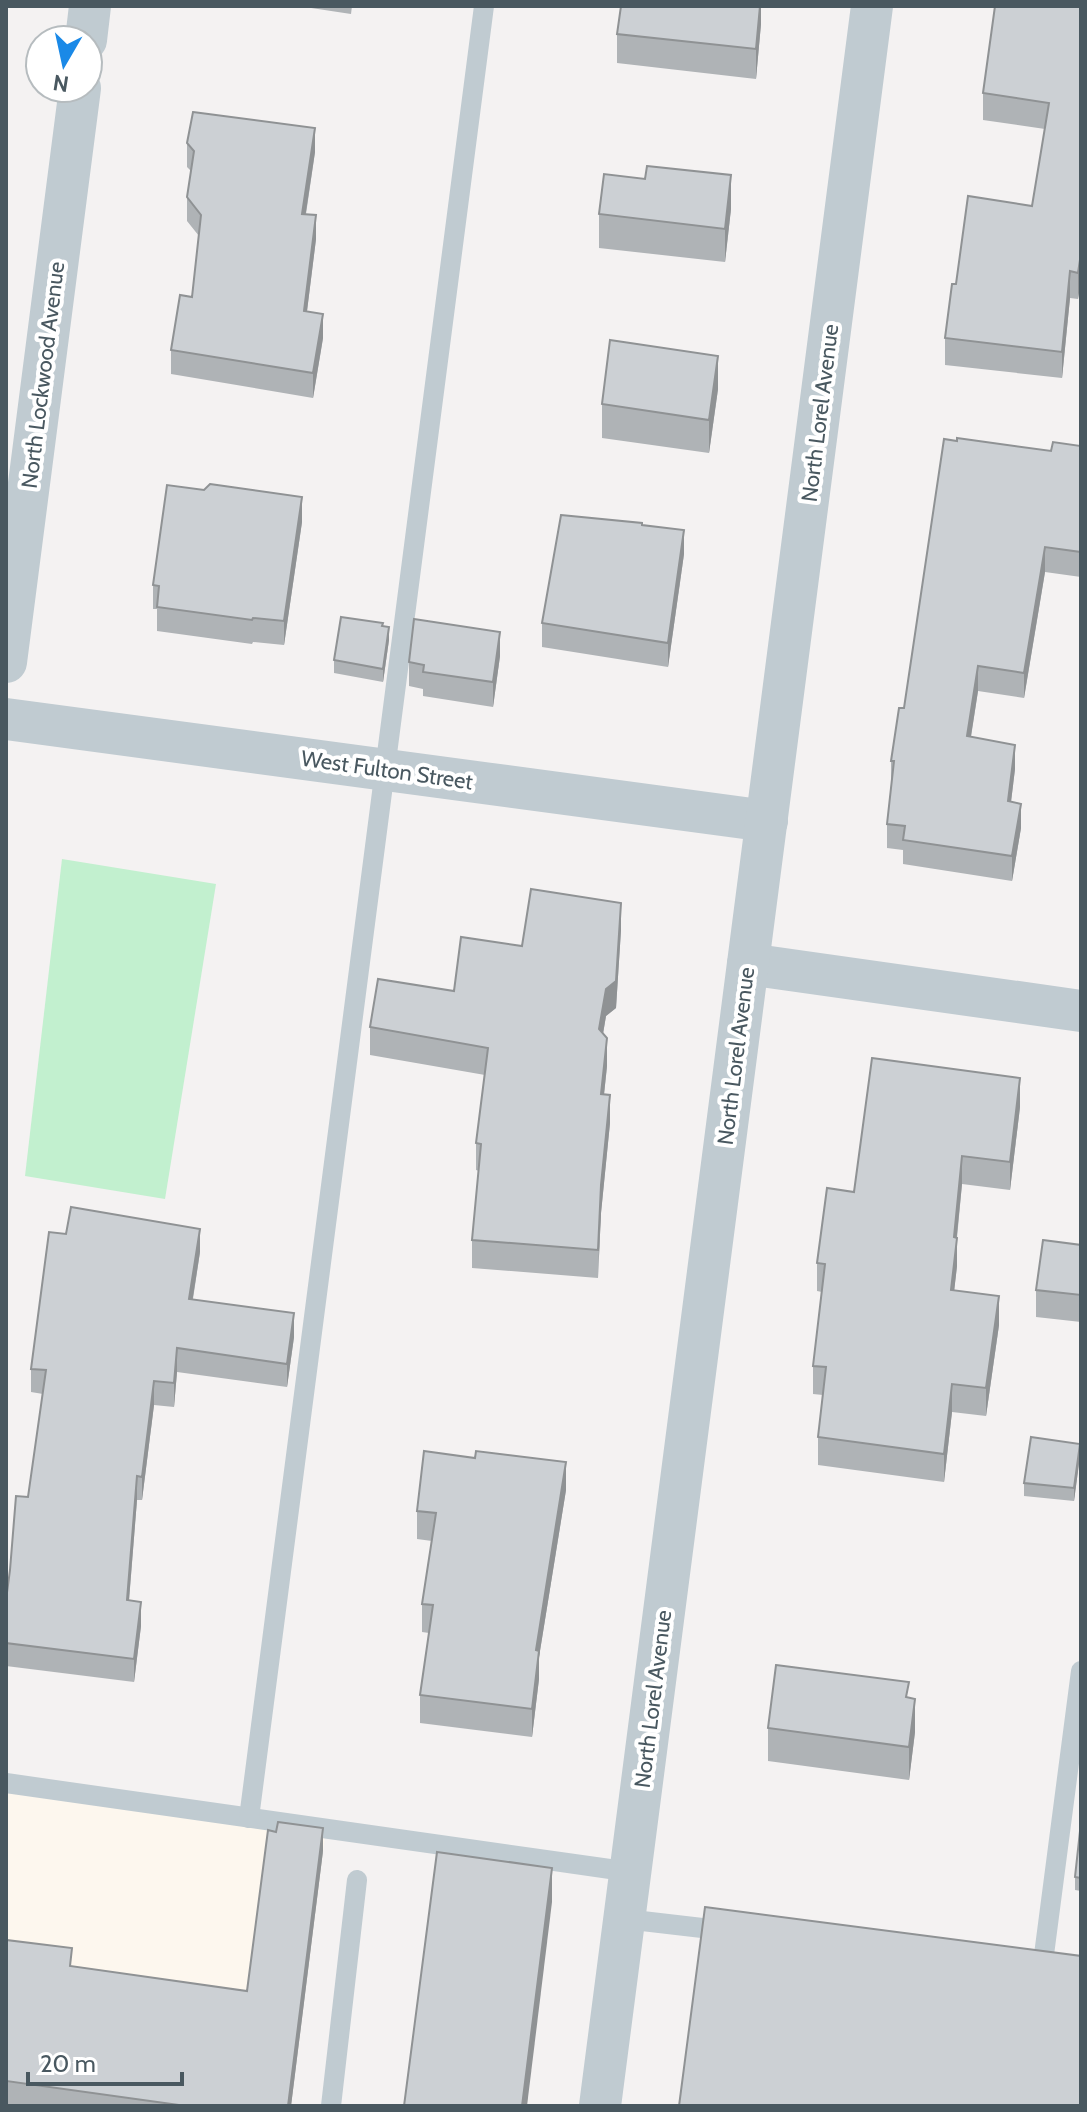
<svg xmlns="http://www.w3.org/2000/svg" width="1087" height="2112" viewBox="0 0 1087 2112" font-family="Cabin,sans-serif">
<rect width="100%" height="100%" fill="#f4f2f2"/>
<polygon fill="#fdf7ee" points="6,1783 326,1828 291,2106 6,2106"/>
<polygon fill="#c2f0cf" points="62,859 216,884 165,1199 25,1176"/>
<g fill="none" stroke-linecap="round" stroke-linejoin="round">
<g stroke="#c0cbd1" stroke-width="20">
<polyline points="6,1783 631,1872"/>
<polyline points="249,1818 484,6"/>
<polyline points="625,1919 728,1931"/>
<polyline points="1042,1970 1081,1671"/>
<polyline points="331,2106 357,1880"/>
</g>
<g stroke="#c0cbd1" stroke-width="42">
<polyline points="86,40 90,6"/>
<polyline points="6,662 80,88"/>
<polyline points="6,719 767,821"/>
<polyline points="748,964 1081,1011"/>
<polyline points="600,2106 872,6"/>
</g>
</g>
<g fill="#afb3b6">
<polygon points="298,6 352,6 351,14"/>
<polygon points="761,6 761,24 756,79 617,63 617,34"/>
<polygon points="1081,6 1081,280 1078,299 1070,298 1062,378 945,365 945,338 956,284 1032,206 1045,129 983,120 983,93"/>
<polygon points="187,143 315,152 306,214 316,239 307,311 323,338 313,398 171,374 171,350 192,297 199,236 187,221 187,197 191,171 187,167"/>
<polygon points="731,209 725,262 599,248 599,214"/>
<polygon points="718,389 709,453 602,438 602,404"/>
<polygon points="1081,446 1081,577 1045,572 1024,698 978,691 971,737 1015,769 1011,802 1021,828 1012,881 903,864 903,850 887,848 887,824 891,785 891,761 904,708 1051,451"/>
<polygon points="302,522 284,645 253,642 252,644 157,631 157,609 153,609 153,585"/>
<polygon points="684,554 668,667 542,647 542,623"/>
<polygon points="383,626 389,640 383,682 334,673 334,660"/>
<polygon points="500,656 493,707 423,696 423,689 409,686 409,662"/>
<polygon points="621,930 616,1008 606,1016 603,1034 607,1066 604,1095 610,1123 601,1213 598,1278 472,1268 472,1240 479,1171 476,1170 476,1143 485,1075 370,1055 370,1027 454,991 522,946"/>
<polygon points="1020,1107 1010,1190 962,1184 957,1238 957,1266 954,1291 999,1325 986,1416 952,1412 944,1482 818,1465 818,1437 823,1395 813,1394 813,1366 822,1292 817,1291 817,1263 854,1192"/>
<polygon points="1081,1245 1081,1322 1036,1317 1036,1290"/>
<polygon points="200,1252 193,1299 294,1337 287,1387 177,1372 174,1407 154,1405 142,1500 137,1500 129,1601 141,1626 134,1682 6,1666 6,1600 28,1497 43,1394 31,1392 31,1369"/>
<polygon points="1080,1456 1074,1501 1024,1496 1024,1483"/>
<polygon points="566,1490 539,1657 539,1679 532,1737 420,1723 420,1695 429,1633 422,1632 422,1604 432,1541 417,1539 417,1511"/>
<polygon points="909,1698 915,1732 909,1780 768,1761 768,1728"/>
<polygon points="1081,1831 1081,1891 1075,1890 1075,1877"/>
<polygon points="323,1851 291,2106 19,2106 6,2104 6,1940 72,1966 247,1991"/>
</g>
<g fill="#8f9294">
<polygon points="760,6 761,6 761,24 756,79 756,49"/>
<polygon points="315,128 315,152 302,238 302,214"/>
<polygon points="731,175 731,209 725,262 725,229"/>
<polygon points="316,215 316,239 304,335 304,311"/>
<polygon points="1081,253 1081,280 1078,299 1078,273"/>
<polygon points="1070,271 1070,298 1062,378 1062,352"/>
<polygon points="323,314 323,338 313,398 313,373"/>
<polygon points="718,356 718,389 709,453 709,420"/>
<polygon points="302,497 302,522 284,645 284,621"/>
<polygon points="684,530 684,554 668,667 668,643"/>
<polygon points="1045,547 1045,572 1024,698 1024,673"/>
<polygon points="389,627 389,640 383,682 383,669"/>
<polygon points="500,632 500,656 493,707 493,682"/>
<polygon points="978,666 978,691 967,761 967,736"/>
<polygon points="1015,745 1015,769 1008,826 1008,801"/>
<polygon points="1021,804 1021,828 1012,881 1012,856"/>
<polygon points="621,903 621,930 616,1008 606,1016 599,1057 599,1029"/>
<polygon points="607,1038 607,1066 601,1122 601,1094"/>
<polygon points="1020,1078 1020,1107 1010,1190 1010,1162"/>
<polygon points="610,1095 610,1123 601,1213 598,1278 601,1185"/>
<polygon points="962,1156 962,1184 954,1264 957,1238 957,1266 951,1319 954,1237"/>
<polygon points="200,1229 200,1252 189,1322 189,1299"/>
<polygon points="999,1296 999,1325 986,1416 986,1388"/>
<polygon points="294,1313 294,1337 287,1387 287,1364"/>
<polygon points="177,1348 177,1372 174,1407 174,1383"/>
<polygon points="154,1381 154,1405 142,1500 142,1477"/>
<polygon points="952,1384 952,1412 944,1482 944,1454"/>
<polygon points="1080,1444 1080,1456 1074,1501 1074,1488"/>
<polygon points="566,1462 566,1490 539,1657 539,1679 532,1737 532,1709 536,1650"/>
<polygon points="137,1476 137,1500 127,1624 127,1600"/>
<polygon points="141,1602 141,1626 134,1682 134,1659"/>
<polygon points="915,1699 915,1732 909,1780 909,1747"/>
<polygon points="323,1828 323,1851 291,2106 288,2106"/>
<polygon points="552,1868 552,1902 527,2106 522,2106"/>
</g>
<g fill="#ccd0d4" stroke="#8f9294" stroke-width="2">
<polygon points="621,6 760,6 756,49 617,34"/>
<polygon points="995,6 1081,6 1081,253 1078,273 1070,271 1062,352 945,338 952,284 956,284 968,196 1032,206 1049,103 983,93"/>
<polygon points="193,112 315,128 302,214 316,215 304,311 323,314 313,373 171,350 180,295 192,297 201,215 187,197 194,151 187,143"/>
<polygon points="647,166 731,175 725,229 599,214 604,174 645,179"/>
<polygon points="610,340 718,356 709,420 602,404"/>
<polygon points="957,438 1051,451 1053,442 1081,446 1081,552 1045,547 1024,673 978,666 967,736 1015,745 1008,801 1021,804 1012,856 903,840 905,826 887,824 894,761 891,761 899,708 904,708 944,439 957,441"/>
<polygon points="210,484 302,497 284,621 253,618 252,620 157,607 159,586 153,585 167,485 204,490"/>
<polygon points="561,515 642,523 642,525 684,530 668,643 542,623"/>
<polygon points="341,617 383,623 382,626 389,627 383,669 334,660"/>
<polygon points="414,619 500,632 493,682 423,672 424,665 409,662"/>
<polygon points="531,889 621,903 616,981 606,989 599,1029 607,1038 601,1094 610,1095 601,1185 598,1250 472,1240 481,1144 476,1143 488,1048 370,1027 378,979 454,991 461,937 522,946"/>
<polygon points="872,1058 1020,1078 1010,1162 962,1156 954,1237 957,1238 951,1290 999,1296 986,1388 952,1384 944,1454 818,1437 826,1367 813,1366 825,1264 817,1263 827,1188 854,1192"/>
<polygon points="71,1207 200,1229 189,1299 294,1313 287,1364 177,1348 174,1383 154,1381 142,1477 137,1476 127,1600 141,1602 134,1659 6,1643 6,1600 10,1570 16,1496 28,1497 46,1370 31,1369 49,1232 66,1234"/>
<polygon points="1043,1240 1081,1245 1081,1295 1036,1290"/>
<polygon points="1031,1437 1080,1444 1074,1488 1024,1483"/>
<polygon points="424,1451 475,1458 476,1451 566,1462 536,1650 539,1651 532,1709 420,1695 433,1605 422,1604 436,1513 417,1511"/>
<polygon points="776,1665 909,1682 906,1697 915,1699 909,1747 768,1728"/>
<polygon points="278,1822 323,1828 288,2106 186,2106 6,2081 6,1940 72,1948 70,1966 247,1991 268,1830 276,1832"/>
<polygon points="1080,1831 1081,1831 1081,1878 1075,1877"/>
<polygon points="437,1852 552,1868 522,2106 404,2106"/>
<polygon points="705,1907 1081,1956 1081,2106 679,2106"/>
</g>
<g text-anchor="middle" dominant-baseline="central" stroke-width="8" stroke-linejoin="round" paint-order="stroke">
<g font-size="22" fill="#495860" stroke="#fff">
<text transform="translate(43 375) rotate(-83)">North Lockwood Avenue</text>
<text transform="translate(820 413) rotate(-83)">North Lorel Avenue</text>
<text transform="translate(387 770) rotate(8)">West Fulton Street</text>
<text transform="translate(736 1056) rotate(-83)">North Lorel Avenue</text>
<text transform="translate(653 1699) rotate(-83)">North Lorel Avenue</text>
</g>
</g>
<rect width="1087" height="2112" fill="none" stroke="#495860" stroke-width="16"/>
<g transform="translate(64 64) rotate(189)"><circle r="38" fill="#ffffff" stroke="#b6bcbf" stroke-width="2"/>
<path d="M0-6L14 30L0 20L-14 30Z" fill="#1a89e7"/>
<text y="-12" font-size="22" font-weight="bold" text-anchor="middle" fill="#495860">N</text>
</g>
<path d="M28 2072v12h154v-12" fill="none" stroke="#495860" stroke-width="4"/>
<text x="40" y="2072" font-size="24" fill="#495860" stroke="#ffffff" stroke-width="6" paint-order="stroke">20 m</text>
</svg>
